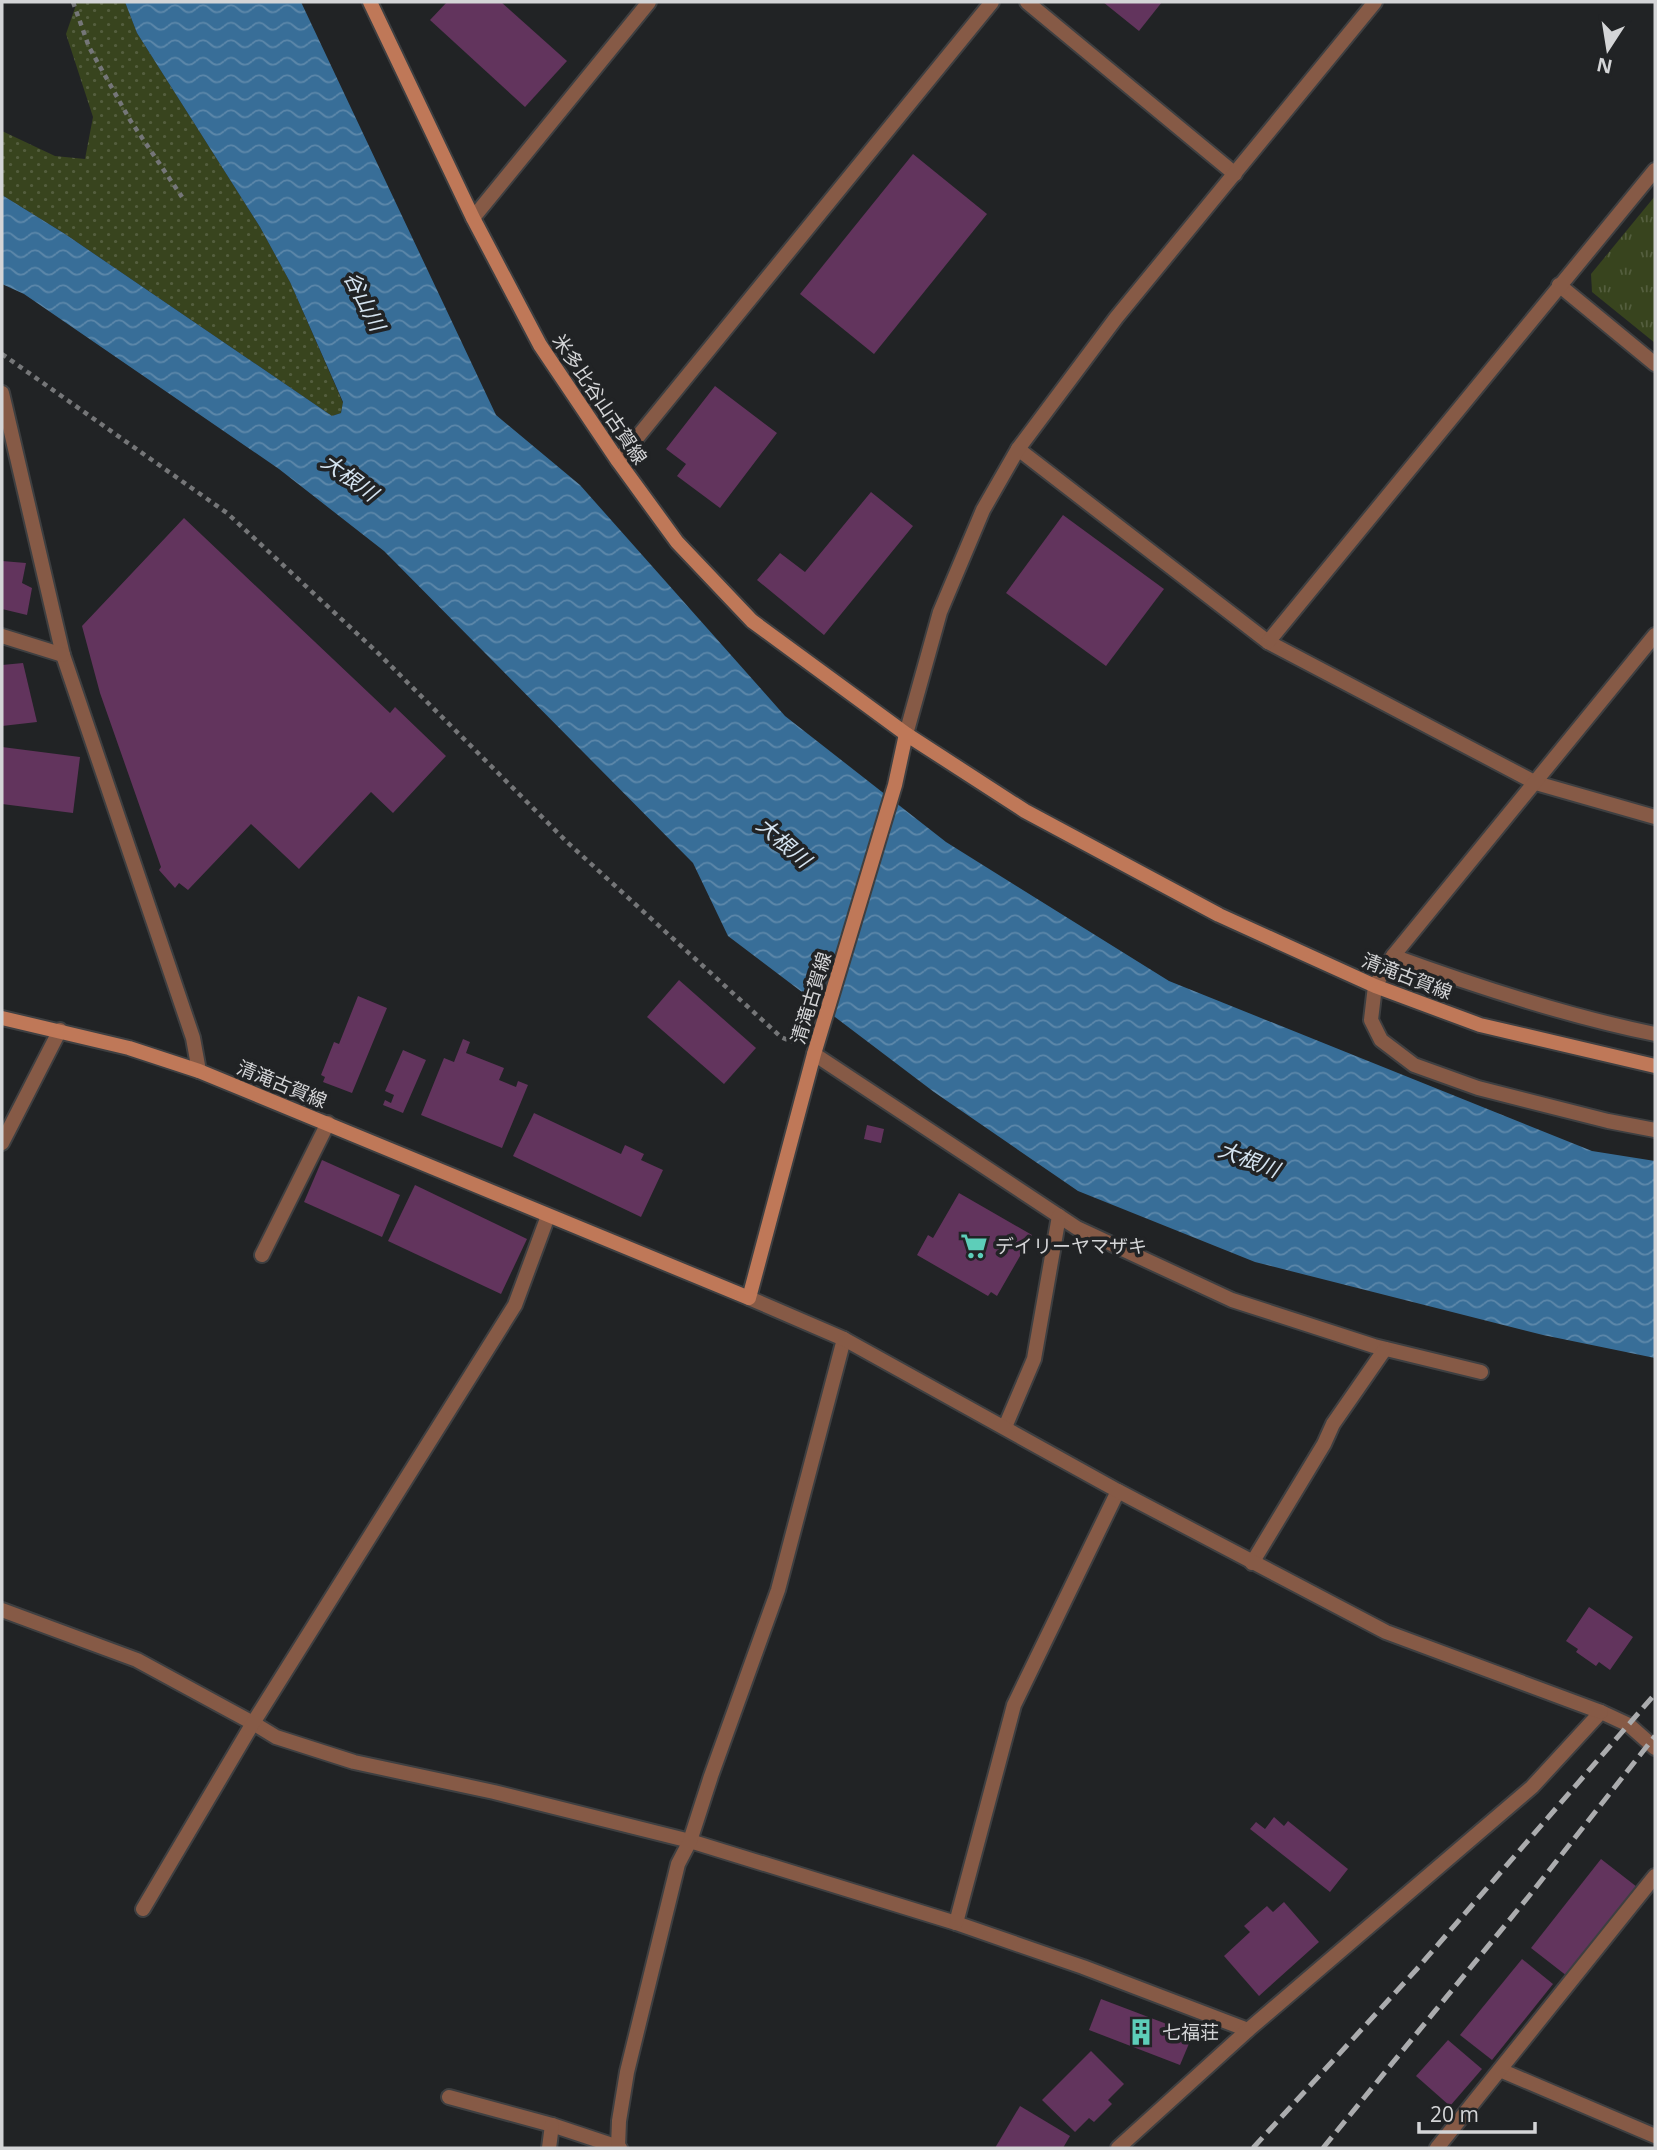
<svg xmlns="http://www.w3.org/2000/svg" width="1657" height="2150" viewBox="0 0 1657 2150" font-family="'Open Sans','Noto Sans JP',sans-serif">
<defs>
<pattern id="grass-dots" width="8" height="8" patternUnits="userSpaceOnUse" patternTransform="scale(1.75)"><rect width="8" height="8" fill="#38441e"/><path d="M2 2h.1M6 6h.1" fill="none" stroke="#545e3e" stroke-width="1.8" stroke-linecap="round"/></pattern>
<pattern id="park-tufts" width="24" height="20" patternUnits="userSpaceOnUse" patternTransform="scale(1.75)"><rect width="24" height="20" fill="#38441e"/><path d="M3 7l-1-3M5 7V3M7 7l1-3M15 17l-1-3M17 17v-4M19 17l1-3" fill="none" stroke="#545e3e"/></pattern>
<pattern id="water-waves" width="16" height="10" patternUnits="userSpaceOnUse" patternTransform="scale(1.75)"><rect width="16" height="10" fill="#386e98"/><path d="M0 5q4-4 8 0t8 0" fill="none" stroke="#5d88aa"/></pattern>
</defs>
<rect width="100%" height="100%" fill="#212325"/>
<polygon fill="url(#grass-dots)" points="77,2 125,2 137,33 260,227 290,282 343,403 341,413 332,416 65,234 2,195 2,131 55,156 85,159 93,117 66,34"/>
<polygon fill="url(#park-tufts)" points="1655,196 1655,343 1592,292 1591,274"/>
<polygon fill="url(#water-waves)" points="125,2 301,2 496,415 580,485 785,716 946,842 1169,981 1592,1151 1655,1161 1655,1358 1543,1335 1255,1262 1078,1191 934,1092 728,936 693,863 384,551 279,469 24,294 2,284 2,195 65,234 332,416 341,413 343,402 290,282 260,227 137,33"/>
<g fill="#62345d">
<polygon points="447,2 501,2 567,61 525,107 430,20"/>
<polygon points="1103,2 1162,2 1139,31"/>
<polygon points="913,154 987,214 874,354 800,294"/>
<polygon points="715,386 777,433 720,508 677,476 686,464 666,449"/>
<polygon points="871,492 913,526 824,635 757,580 780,553 805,572"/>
<polygon points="1063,515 1164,589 1106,666 1006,593"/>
<polygon points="184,518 390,713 395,707 446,756 393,813 371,792 299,869 251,824 188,890 179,883 175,888 159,870 161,867 100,693 82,626"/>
<polygon points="2,561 26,563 22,583 32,588 27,615 2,609"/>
<polygon points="23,663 37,722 2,726 2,665"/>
<polygon points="2,747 80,757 73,813 2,804"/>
<polygon points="679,980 756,1048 724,1084 647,1017"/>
<polygon points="358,996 387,1008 352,1093 323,1082 325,1077 321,1075 334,1042 339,1044"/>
<polygon points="463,1039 470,1042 466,1053 504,1068 499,1080 516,1087 518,1081 528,1085 502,1148 421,1115 444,1058 454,1062"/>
<polygon points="403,1050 426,1060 403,1113 383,1105 385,1100 391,1103 394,1095 385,1091"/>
<polygon points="534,1113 621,1154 625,1145 644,1154 641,1160 663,1170 641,1217 513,1156"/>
<polygon points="867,1125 884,1129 881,1143 864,1139"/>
<polygon points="322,1160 400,1195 382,1237 304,1202"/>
<polygon points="415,1185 527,1239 501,1294 388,1241"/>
<polygon points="959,1193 1032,1235 997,1296 991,1292 988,1296 917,1255 928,1235 933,1238"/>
<polygon points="1589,1607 1633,1637 1610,1670 1599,1662 1596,1666 1576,1652 1578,1649 1566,1641"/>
<polygon points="1274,1817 1284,1826 1288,1821 1348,1869 1330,1892 1250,1829 1256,1822 1265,1829"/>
<polygon points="1601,1859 1637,1887 1567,1976 1531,1948"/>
<polygon points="1284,1902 1319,1942 1259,1996 1224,1956 1250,1932 1244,1926 1267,1906 1273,1912"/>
<polygon points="1522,1959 1553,1984 1492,2060 1460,2035"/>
<polygon points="1101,1999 1193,2034 1180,2065 1089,2030"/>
<polygon points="1448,2040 1482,2069 1450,2106 1416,2076"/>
<polygon points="1091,2051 1124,2084 1108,2100 1112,2104 1094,2122 1089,2118 1075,2132 1042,2100"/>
<polygon points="1020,2106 1070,2136 1063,2148 995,2148"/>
</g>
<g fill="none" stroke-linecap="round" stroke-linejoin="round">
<defs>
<g id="minor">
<polyline points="1027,2 1235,174"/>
<polyline points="473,218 649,2"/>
<polyline points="1559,285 1655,364"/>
<polyline points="2,393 63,655 193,1038 199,1071"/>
<polyline points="1018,449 1268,642 1536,783 1655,817"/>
<polyline points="618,461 992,2"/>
<polyline points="1655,635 1393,956 1375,986 1371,1020 1381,1040 1414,1065 1478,1088 1608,1121 1655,1130"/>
<polyline points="2,636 63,655"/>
<polyline points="1268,642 1655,170"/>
<path d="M1393 956C1478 987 1566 1016 1655 1034"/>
<polyline points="814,1054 1077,1228 1232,1300 1374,1346 1481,1372"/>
<polyline points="2,1143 60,1030"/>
<polyline points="262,1255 328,1123"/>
<polyline points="1005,1427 1034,1359 1059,1216"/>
<polyline points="1252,1563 1324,1444 1333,1424 1385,1349"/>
<polyline points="2,1610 137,1660 253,1723 276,1737 354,1762 494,1792 690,1841 956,1923 1083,1967 1248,2030"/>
<polyline points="143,1909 253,1723 515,1305 548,1216"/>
<polyline points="956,1923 1014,1705 1118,1491"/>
<polyline points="1500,2070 1655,2136"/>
<polyline points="449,2097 552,2125 618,2147"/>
<polyline points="549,2148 552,2125"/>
<polyline points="620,2148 618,2147 619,2121 627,2072 678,1864 690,1841 711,1776 778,1590 844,1339"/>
<polyline points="1118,2148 1248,2030 1532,1787 1601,1712 1629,1725 1655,1748"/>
<polyline points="1437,2148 1655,1876"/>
</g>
<g id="tertiary">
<polyline points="906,734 940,612 983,510 1018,449 1116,318 1375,2"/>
<polyline points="749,1298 844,1339 1118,1491 1386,1632 1601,1712"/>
</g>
<g id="secondary">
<polyline points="370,2 473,218 540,345 618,461 677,542 752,621 906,734 1025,811 1219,915 1375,986 1480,1025 1655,1066"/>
<polyline points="2,1018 129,1048 199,1071 749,1298 814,1054 895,785 906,734"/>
</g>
</defs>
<use href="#minor" stroke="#3e3f41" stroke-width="18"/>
<use href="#tertiary" stroke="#3e3f41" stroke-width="18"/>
<use href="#secondary" stroke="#3e3f41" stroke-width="18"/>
<g stroke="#757678" stroke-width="4.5" stroke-dasharray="5 5" stroke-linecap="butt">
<polyline points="73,2 89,47 130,120 182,197"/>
<polyline points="2,354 227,513 379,654 567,842 781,1037 792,1042"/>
</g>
<use href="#minor" stroke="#865a46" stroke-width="14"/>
<use href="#tertiary" stroke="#865a46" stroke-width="14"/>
<use href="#secondary" stroke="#bf7858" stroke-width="14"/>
<g stroke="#abacae" stroke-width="5" stroke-dasharray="14 7" stroke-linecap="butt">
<polyline points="1253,2148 1416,1970 1655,1694"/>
<polyline points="1323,2148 1529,1896 1655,1736"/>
</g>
</g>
<defs>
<symbol id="supermarket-bare" viewBox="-9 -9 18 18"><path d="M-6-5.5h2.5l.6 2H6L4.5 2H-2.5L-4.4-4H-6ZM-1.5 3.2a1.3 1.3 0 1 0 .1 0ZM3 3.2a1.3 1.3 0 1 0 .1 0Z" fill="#5dceb9" stroke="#212325" stroke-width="2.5" paint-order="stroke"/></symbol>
<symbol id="building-bare" viewBox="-9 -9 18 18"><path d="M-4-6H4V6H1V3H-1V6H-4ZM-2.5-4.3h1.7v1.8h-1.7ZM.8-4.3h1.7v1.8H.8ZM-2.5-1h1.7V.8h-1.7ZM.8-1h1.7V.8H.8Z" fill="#5dceb9" stroke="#212325" stroke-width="2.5" paint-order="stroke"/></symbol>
</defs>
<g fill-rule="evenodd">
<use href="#supermarket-bare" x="955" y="1227" width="38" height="38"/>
<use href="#building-bare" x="1122" y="2013" width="38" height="38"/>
</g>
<g text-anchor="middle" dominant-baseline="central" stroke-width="7" stroke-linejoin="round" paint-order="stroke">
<g font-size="19" fill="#d4d5d7" stroke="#212325">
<text transform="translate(600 399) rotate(56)">米多比谷山古賀線</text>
<text transform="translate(1407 976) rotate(21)">清滝古賀線</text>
<text transform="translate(811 998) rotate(-73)">清滝古賀線</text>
<text transform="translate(282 1084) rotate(22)">清滝古賀線</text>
</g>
<g font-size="19" fill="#d4d5d7" stroke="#212325" text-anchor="start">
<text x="995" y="1246">デイリーヤマザキ</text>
<text x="1162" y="2032">七福荘</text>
</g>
<g font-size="21" font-style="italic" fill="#d5e4f1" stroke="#212325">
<text transform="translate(365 301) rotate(63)">谷山川</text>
<text transform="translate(350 477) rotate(36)">大根川</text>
<text transform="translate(784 842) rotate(41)">大根川</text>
<text transform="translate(1249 1159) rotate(21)">大根川</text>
</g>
</g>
<rect width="1657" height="2150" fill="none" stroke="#d4d5d7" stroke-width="7"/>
<g transform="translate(1608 49) rotate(192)" stroke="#212325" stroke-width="5" paint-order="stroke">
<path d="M0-5L12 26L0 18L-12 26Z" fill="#d4d5d7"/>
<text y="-10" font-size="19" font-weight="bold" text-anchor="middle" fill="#d4d5d7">N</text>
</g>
<path d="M1419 2122v10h116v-10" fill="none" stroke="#d4d5d7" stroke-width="3.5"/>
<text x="1430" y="2122" font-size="21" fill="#d4d5d7" stroke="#212325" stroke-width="5" paint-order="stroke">20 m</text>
</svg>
